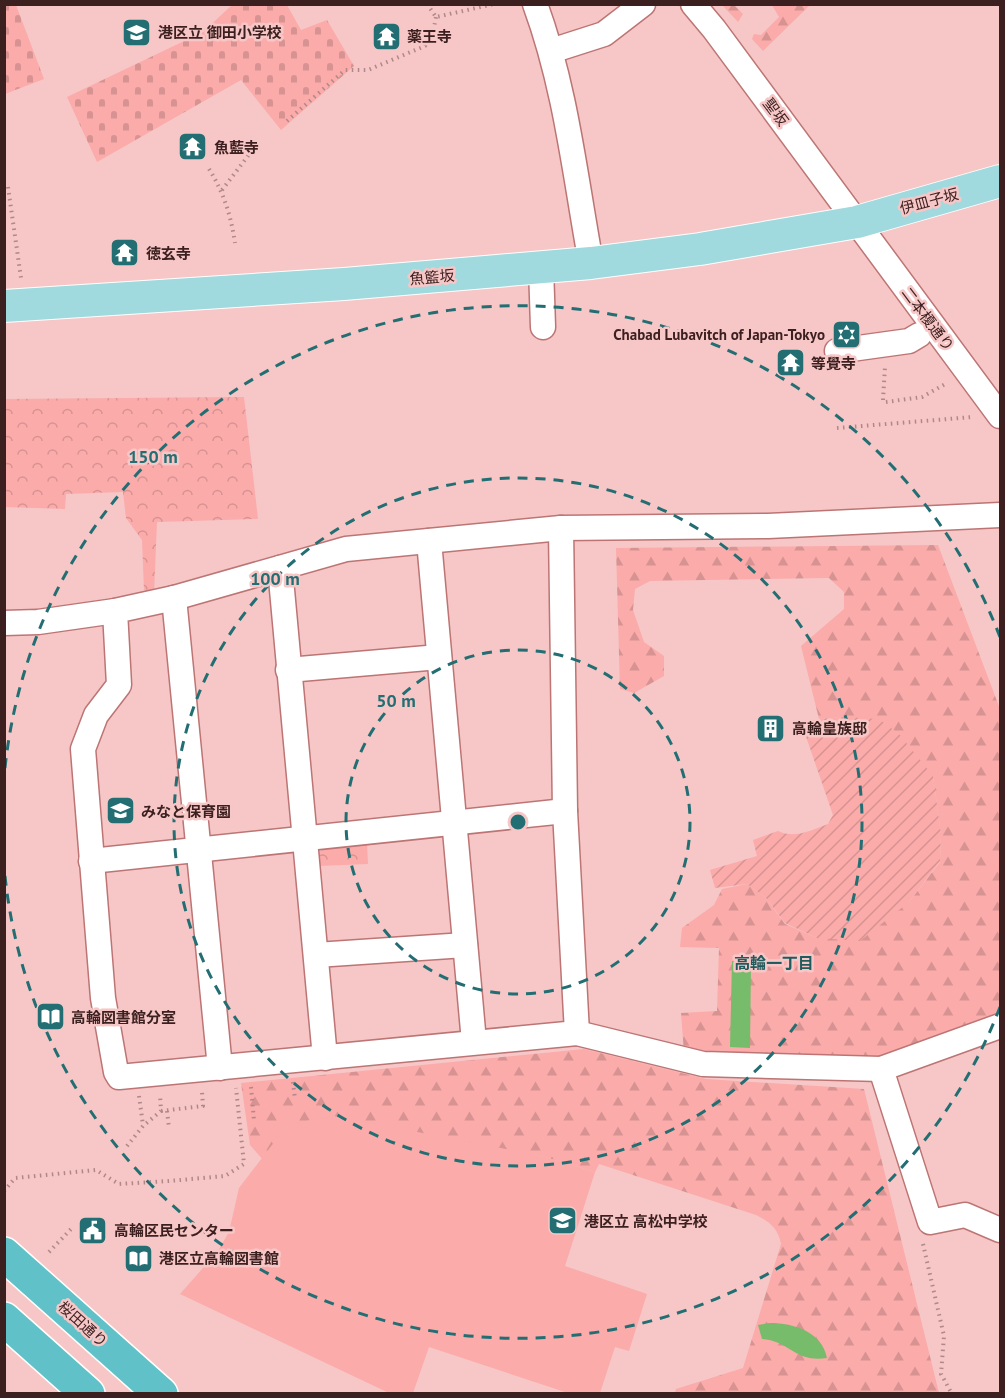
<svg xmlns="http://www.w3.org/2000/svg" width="1005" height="1398" viewBox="0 0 1005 1398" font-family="'PT Sans','Noto Sans JP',sans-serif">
<defs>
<pattern id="forest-firs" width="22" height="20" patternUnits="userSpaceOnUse" patternTransform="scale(1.5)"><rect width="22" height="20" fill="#faabaa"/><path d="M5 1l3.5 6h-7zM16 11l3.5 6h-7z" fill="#d79392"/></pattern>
<pattern id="cemetery-stones" width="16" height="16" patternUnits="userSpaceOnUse" patternTransform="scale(1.5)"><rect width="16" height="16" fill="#faabaa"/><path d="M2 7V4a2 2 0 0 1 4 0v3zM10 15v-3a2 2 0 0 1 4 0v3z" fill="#d79392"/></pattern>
<pattern id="park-crowns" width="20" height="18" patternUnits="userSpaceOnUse" patternTransform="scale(1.5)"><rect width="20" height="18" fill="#faabaa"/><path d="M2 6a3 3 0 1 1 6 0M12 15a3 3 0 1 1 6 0" fill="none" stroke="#d79392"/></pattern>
<pattern id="garden-furrows" width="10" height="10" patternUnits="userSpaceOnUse" patternTransform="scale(1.5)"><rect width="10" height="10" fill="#faabaa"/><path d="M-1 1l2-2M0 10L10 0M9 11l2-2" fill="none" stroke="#d79392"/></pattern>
</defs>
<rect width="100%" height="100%" fill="#f6c7c6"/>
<g fill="url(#forest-firs)">
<polygon points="722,5 734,5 743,14 738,22"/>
<polygon points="772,5 810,5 763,51 752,39 754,34 761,35 779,17"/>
<polygon points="938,545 1000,709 1000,1017 881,1065 684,1053 681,1013 717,1011 719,948 680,947 682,928 714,905 722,889 747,884 766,898 785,924 817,938 909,902 940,862 941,834 933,776 844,717 819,719 801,646 844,609 844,592 829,578 650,581 635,589 633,610 644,642 664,656 664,676 634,693 620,689 616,548"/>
<path d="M584 1049 706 1079 864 1089 939 1393H675L676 1389 743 1368 781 1244C778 1228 770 1222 756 1215L599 1164 595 1172 538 1155 288 1124 263 1160 250 1145 241 1083Z"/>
</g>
<g fill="url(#cemetery-stones)">
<polygon points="5,4 16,5 44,79 5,94"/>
<polygon points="233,4 287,5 301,30 327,20 354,66 281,130 241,80 97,162 67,97 203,32"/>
</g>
<g fill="url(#park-crowns)">
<polygon points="244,397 258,519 157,522 154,594 144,590 142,540 126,518 123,492 66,494 65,509 5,507 4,399"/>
<polygon points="367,844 368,864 319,866 319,852 329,846"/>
</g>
<path fill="url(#garden-furrows)" d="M844 717 879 719 899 734 933 776 941 834 940 861 909 902 860 941 817 938 785 923 766 898 747 884 715 888 710 870 757 856 753 840 778 831C795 839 812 830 828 824L833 815 802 725 819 719Z"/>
<polygon fill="#faabaa" points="334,1116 538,1155 595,1172 565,1266 647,1294 629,1351 615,1347 600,1393 568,1393 429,1347 413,1393 389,1393 180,1294 218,1251 229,1232 239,1188 288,1124"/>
<g fill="#77bc6a">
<polygon points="732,961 751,962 750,1048 730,1047"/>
<path d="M770 1323C794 1323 822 1332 827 1358 795 1363 790 1341 762 1339L758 1325Z"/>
</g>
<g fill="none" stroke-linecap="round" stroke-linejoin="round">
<defs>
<g id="minor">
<path d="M535 4C566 88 575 176 591 263"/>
<polyline points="693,4 714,29 1000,416"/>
<polyline points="551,51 604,34 643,4"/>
<polyline points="541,267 543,327"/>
<polyline points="837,351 909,341 919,335"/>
<polyline points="1000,515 768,526 561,528 346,549 174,598 115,611 119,685 96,715 83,749 103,998 116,1072 119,1077 577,1033 703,1064 881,1069 1000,1026"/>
<polyline points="561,528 565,811 577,1033"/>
<polyline points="429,541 474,1042"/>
<polyline points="280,568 325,1058"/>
<polyline points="174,598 220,1068"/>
<polyline points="4,623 38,622 115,611"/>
<polyline points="288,670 439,657"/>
<polyline points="91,861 565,811"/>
<polyline points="316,955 465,945"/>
<polyline points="881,1069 930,1222 965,1215 1000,1230"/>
</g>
<polyline id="major" points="4,306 344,284 591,263 700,249 857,222 1000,181"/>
<g id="highway">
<polyline points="4,1254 161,1394"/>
<polyline points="4,1319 88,1394"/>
</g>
</defs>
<use href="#minor" stroke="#bc7574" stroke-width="27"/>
<use href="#major" stroke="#fff" stroke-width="34"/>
<use href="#highway" stroke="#fff" stroke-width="36"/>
<g stroke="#b18888" stroke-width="4" stroke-dasharray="1.5 4.5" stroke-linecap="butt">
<polyline points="427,4 436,17 494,4"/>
<polyline points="287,121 345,70 368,70 425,46 433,33 436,17"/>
<path d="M209 169C224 193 231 216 235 243"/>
<polyline points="8,187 21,278"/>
<polyline points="222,190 251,152 246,145"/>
<polyline points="883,400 885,367"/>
<polyline points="886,402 922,397 947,383"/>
<polyline points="837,428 973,417"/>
<polyline points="293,1082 295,1099"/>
<polyline points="251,1087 254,1120"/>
<polyline points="139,1096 143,1125"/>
<polyline points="161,1111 203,1106 202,1092"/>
<polyline points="167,1111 169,1128"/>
<polyline points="127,1146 143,1126 161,1111 160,1095"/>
<polyline points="4,1191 15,1178 96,1170 119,1184 169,1181 225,1176 244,1164 236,1088"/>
<polyline points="923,1244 944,1336 941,1374 952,1394"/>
<polyline points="49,1252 72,1228"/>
</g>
<use href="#minor" stroke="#fff" stroke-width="24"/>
<use href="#major" stroke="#a0dade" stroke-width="32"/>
<use href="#highway" stroke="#60c2c8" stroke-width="33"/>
</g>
<g fill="none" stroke="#236e72" stroke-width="3" stroke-dasharray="10 8">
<circle cx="518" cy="822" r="172"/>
<circle cx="518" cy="822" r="344"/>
<path d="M1000 1007A516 516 0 0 1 5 876M5 768A516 516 0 0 1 1000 637"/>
</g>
<defs>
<symbol id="school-square" viewBox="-11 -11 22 22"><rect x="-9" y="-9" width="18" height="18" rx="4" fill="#236e72" stroke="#f6c7c6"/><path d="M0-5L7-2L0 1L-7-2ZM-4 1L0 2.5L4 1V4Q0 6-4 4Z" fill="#fff"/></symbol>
<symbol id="temple-square" viewBox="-11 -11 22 22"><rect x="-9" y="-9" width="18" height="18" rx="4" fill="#236e72" stroke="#f6c7c6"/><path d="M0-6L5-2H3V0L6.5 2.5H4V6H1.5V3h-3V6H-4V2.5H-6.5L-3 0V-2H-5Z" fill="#fff"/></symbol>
<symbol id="synagogue-square" viewBox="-11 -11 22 22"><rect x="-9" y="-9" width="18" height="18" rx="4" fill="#236e72" stroke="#f6c7c6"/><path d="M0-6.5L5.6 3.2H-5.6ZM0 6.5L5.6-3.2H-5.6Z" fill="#fff"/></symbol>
<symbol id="building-square" viewBox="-11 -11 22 22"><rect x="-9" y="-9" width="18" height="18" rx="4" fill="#236e72" stroke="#f6c7c6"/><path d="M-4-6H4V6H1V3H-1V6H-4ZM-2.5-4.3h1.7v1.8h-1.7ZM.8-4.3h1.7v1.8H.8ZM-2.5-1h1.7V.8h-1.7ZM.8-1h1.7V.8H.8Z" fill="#fff"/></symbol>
<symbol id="library-square" viewBox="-11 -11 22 22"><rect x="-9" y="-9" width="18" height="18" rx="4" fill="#236e72" stroke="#f6c7c6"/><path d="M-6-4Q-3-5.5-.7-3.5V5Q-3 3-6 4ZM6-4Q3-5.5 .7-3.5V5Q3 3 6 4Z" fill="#fff"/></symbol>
<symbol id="civic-square" viewBox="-11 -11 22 22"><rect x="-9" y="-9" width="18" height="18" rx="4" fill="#236e72" stroke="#f6c7c6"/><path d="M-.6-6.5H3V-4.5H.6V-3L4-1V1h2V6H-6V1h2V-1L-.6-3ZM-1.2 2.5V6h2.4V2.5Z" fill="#fff"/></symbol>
</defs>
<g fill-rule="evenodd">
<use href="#school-square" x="120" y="16" width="33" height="33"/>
<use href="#temple-square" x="370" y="20" width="33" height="33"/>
<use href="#temple-square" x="176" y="130" width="33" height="33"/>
<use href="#temple-square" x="108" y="236" width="33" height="33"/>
<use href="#synagogue-square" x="830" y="318" width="33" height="33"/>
<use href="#temple-square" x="774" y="346" width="33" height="33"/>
<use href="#building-square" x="754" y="712" width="33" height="33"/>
<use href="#school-square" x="104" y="794" width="33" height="33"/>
<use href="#library-square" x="34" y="1000" width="33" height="33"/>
<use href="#school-square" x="546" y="1204" width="33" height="33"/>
<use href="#civic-square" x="76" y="1214" width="33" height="33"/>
<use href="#library-square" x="122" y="1242" width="33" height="33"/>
</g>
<g text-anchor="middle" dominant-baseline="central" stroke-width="5" stroke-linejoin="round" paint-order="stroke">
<g font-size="15" font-weight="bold" fill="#3c1f1f" stroke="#f6c7c6" text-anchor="start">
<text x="158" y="32">港区立 御田小学校</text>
<text x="407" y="36">薬王寺</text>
<text x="214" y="147">魚藍寺</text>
<text x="146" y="253">徳玄寺</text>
<text x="825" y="334" text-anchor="end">Chabad Lubavitch of Japan-Tokyo</text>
<text x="811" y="363">等覺寺</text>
<text x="792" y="728">高輪皇族邸</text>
<text x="141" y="811">みなと保育園</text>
<text x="71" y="1017">高輪図書館分室</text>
<text x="584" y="1221">港区立 高松中学校</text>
<text x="114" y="1230">高輪区民センター</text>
<text x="159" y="1258">港区立高輪図書館</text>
</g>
<g font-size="15" fill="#3c1f1f" stroke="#f6c7c6">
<text transform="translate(776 112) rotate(53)">聖坂</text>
<text transform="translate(929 201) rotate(-15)">伊皿子坂</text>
<text transform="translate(432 277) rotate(-5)">魚籃坂</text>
<text transform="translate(928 319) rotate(53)">二本榎通り</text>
<text transform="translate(83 1324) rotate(42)">桜田通り</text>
</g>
<g font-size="16" font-weight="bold" fill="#1f5a5d" stroke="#f6c7c6">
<text x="774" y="963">高輪一丁目</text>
</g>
</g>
<circle cx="518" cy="822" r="9" fill="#236e72" stroke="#f6c7c6" stroke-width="3"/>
<g font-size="18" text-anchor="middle" font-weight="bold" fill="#236e72" stroke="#f6c7c6" stroke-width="5" stroke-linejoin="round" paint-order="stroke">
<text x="153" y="463">150 m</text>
<text x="275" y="585">100 m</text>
<text x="396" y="707">50 m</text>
</g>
<rect width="1005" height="1398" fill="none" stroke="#3c1f1f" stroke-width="12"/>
</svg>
